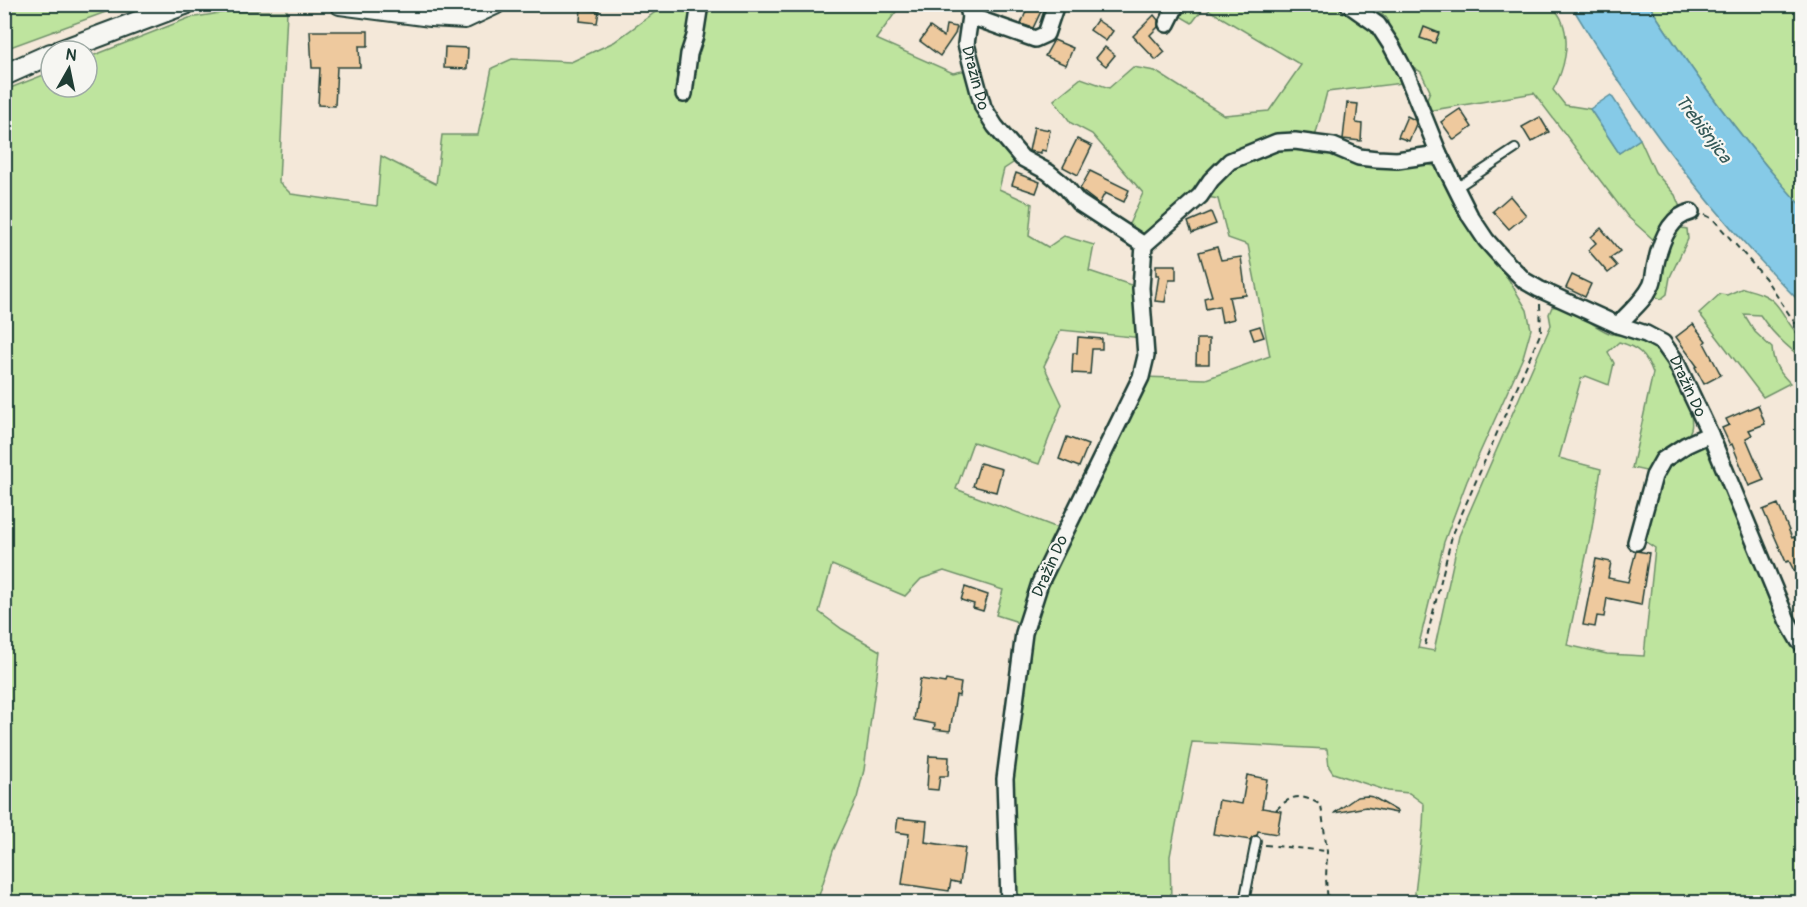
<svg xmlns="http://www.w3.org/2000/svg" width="1807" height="907" viewBox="0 0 1807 907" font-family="Pangolin,sans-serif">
<rect width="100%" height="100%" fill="#f4e8d9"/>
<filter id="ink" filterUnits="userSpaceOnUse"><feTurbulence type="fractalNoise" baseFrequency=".0167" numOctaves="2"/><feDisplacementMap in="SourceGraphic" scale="12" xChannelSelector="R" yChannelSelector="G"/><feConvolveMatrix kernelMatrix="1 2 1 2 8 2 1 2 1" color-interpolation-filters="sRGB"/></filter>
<g filter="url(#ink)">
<g fill="#bee49e" stroke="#6e9069" stroke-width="1.5">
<polygon points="5,4 125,4 125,5 5,49"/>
<polygon points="1249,4 1253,6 1254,4 1336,5 1375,32 1403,83 1327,92 1314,141 1253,150 1144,243 1126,231 1143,193 1092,134 1071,123 1054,100 1081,78 1109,88 1133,67 1155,71 1224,115 1269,111 1301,65 1204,7 1192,23 1180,16 1184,5"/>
<path d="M665 5H693L692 18 676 82 692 83C692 66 697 48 702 32 705 18 709 20 707 5H901L876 39 953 73 971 69 1016 161 1004 169 999 189 1032 204 1029 236 1048 247 1064 236 1094 245 1089 271 1140 288 1143 338 1061 330 1044 366 1062 404 1039 464 973 442 956 489 1063 530 1023 632 1015 621 996 615 1003 590 944 571 921 579 905 596 832 565 819 612 842 629 880 651 864 770 857 798 833 851 817 902H5V90L51 72V87H87V58L189 18 233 11H287L279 182 291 194 377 206 381 156 436 184 442 135H478L492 68 512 59 571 62 614 42Z"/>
<path d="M1367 5H1552C1555 10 1560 15 1562 21 1571 43 1564 70 1553 90L1565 105 1590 109 1619 153 1640 139 1655 172 1675 195 1681 210 1656 242 1628 217 1534 93 1427 111V99L1430 91 1421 72 1407 63 1391 39 1387 18Z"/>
<path d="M1649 5H1802V207C1745 144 1695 76 1649 5Z"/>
<path d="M1278 144 1422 163 1442 168 1472 232 1509 280 1527 310 1531 329 1523 357 1467 481 1444 542 1418 648 1434 651 1459 536 1551 325 1549 314 1552 307C1576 305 1588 325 1609 333 1622 338 1638 332 1650 340 1657 345 1667 356 1672 363 1680 375 1695 417 1691 429 1685 447 1663 460 1650 472L1632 468 1653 373C1646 354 1637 347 1619 342L1608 352 1614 363 1609 385 1586 376 1581 379 1559 458 1601 469 1592 528 1567 645 1607 654 1644 656 1655 548 1643 540 1664 466 1699 444 1709 447 1802 650V750L1799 759 1802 774V902H1414L1423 826 1424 804 1409 793 1388 791 1333 773 1329 767 1327 749 1192 742 1170 856 1171 902H1014L1009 759 1038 598 1096 480 1101 478 1104 472 1108 456 1143 377 1206 379 1270 356 1248 245 1228 238 1218 199 1202 196 1231 162Z"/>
<path d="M1676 227 1687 229 1688 239 1670 277 1667 294 1661 299 1656 297C1652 274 1668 248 1676 227Z"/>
<path d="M1743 288C1754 291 1767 294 1775 303 1785 314 1790 329 1802 338V358C1786 346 1772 333 1760 315L1744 314 1755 332 1772 348C1773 364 1779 372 1790 383L1763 397 1699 313 1720 294 1727 295Z"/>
</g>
<g fill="#86cae7" stroke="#5d929f" stroke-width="1.5">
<path d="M1571 5H1649C1695 76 1745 144 1802 207V304C1713 215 1635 113 1571 5Z"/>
<polygon points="1611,95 1640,139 1619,153 1590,109"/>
</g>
<g fill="#eec99e" stroke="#1f3d34" stroke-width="1.5">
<polygon points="1029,4 1043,7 1033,28 1021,24"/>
<polygon points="581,9 599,11 597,23 580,21"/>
<polygon points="1154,15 1158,20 1158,27 1150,35 1165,52 1156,60 1133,36"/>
<polygon points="1097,20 1113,31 1106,41 1090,30"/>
<polygon points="946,25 957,27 955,34 940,56 920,41 930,27 944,37"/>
<polygon points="1424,27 1439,33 1435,43 1420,38"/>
<polygon points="310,31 368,31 368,46 359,46 360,67 337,67 335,106 318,105 320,68 312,68"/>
<polygon points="1054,40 1073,48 1066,65 1045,56"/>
<polygon points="445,47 468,48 467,69 444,68"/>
<polygon points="1105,47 1115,55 1106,66 1096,58"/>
<polygon points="1347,103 1358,104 1356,123 1362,124 1361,141 1343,139"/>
<polygon points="1460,109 1472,127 1454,140 1441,122"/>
<polygon points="1407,116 1415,120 1416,124 1409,141 1398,137"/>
<polygon points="1540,117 1549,132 1531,142 1522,127"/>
<polygon points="1034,127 1050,130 1046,151 1041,150 1041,153 1029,151"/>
<polygon points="1077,139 1092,146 1078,175 1063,167"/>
<polygon points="1090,171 1129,190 1124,202 1105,193 1099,204 1082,191 1080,189"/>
<polygon points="1016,173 1040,182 1036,193 1012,185"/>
<polygon points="1510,196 1526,215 1509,229 1493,211"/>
<polygon points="1211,212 1216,224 1192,233 1188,222"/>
<polygon points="1601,228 1620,251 1610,258 1617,266 1608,273 1588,250 1596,243 1591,237"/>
<polygon points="1217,247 1221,260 1241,257 1246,295 1229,297 1234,319 1222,322 1219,306 1206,309 1204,298 1212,296 1199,252"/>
<polygon points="1156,265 1176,265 1176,280 1169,280 1165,302 1155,301 1159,275 1156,275"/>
<polygon points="1572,275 1591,284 1585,297 1566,288"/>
<polygon points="1693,324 1706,341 1704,343 1721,375 1704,384 1695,367 1697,366 1676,337"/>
<polygon points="1260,326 1264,337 1254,340 1250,329"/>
<polygon points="1078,337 1102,339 1102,349 1092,349 1090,374 1072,373 1073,353 1077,353"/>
<polygon points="1197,339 1209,339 1209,364 1196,364"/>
<polygon points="1758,405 1765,424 1749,430 1752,435 1746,438 1764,480 1749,486 1732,444 1730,445 1722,428 1729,425 1726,419"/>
<polygon points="1067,437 1088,445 1079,467 1059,459"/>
<polygon points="980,463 1002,469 996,492 973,486"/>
<polygon points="1778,504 1792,538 1794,537 1803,556 1803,588 1789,561 1786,562 1763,510"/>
<polygon points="1636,551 1649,553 1641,605 1607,598 1604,617 1597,616 1595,627 1583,625 1596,559 1611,562 1608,578 1628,582"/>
<polygon points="965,587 988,595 983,611 973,608 974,604 961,600"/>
<polygon points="920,679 945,683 946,680 961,683 959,696 956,695 950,731 934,729 935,724 914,720"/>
<polygon points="929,756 949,757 948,776 940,776 938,790 927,789"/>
<polygon points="1247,775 1267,779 1262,808 1281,811 1277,834 1258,831 1257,835 1252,837 1250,840 1213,834 1219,800 1242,804"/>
<polygon points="1367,796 1373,797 1397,811 1397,813 1366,807 1334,813 1357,797"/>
<polygon points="898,818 927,821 925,842 965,848 960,883 951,881 949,891 902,884 909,834 896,832"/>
</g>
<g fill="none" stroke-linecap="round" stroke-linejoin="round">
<defs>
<g id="service">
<polyline points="1456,188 1515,149"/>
<polyline points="1244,902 1256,841"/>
</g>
<g id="minor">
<path id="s1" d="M967 4 970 16 966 44 983 107 995 126 1022 158 1048 172 1065 186 1078 202 1144 245 1141 288 1146 356 1141 377 1040 583 1024 633 1005 779 1009 902"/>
<path id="s2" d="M1348 4 1378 25 1391 45 1407 75 1439 154 1470 216 1486 240 1503 259 1525 281 1539 289 1618 325 1646 334 1663 343 1675 360 1710 434 1787 620 1799 641 1802 644"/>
<polyline points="970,16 1035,39 1046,34 1056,4"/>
<polyline points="1167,24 1177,4"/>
<polyline points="684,94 689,54 695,36 700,4"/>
<polyline points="1144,245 1200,196 1211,180 1230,161 1277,142 1295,141 1333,146 1359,157 1377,159 1397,160 1439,154"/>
<path d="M1618 325C1629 312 1644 301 1651 286 1654 280 1654 274 1655 268 1659 247 1668 217 1691 212"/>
<polyline points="1636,542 1654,476 1663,460 1686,445 1710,434"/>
</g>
<g id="tertiary">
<polyline points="340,4 431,16 465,18 495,4"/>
<polyline points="60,51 185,4"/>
<polyline points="4,75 51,54"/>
</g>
</defs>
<use href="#service" stroke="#1f3d34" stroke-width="12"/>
<use href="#minor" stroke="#1f3d34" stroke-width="20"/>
<use href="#tertiary" stroke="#1f3d34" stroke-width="24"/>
<g stroke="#1f3d34" stroke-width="2" stroke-dasharray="6 4.5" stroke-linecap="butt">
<polyline points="1705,215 1713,219 1765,278 1795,323 1802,330"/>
<polyline points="1425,645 1452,536 1541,332 1540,304"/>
<path d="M1276 810C1293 793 1301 794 1321 805L1327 851 1326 879 1328 902"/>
<polyline points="1265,845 1327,851"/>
</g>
<use href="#service" stroke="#f6f6f2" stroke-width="8"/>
<use href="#minor" stroke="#f6f6f2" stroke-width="15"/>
<use href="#tertiary" stroke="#f6f6f2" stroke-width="20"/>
</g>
</g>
<g text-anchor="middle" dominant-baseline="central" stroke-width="4.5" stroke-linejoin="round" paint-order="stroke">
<g font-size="16" fill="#1f3d34" stroke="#f6f6f2">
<text stroke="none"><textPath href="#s1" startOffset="76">Dražin Do</textPath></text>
<text stroke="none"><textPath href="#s2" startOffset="536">Dražin Do</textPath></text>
<text transform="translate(1050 566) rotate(-66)">Dražin Do</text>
</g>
<g font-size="18" font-style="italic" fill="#345958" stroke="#f6f6f2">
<text transform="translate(1703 129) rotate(53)">Trebišnjica</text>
</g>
</g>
<rect width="1807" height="907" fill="none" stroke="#f6f6f2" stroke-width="24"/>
<rect x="12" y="12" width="1783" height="883" fill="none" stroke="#1f3d34" stroke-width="2" filter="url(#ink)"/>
<g transform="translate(69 69) rotate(9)"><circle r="28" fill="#f6f6f2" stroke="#a0aca6" stroke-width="1.5"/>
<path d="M0-4.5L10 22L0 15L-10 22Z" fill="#1f3d34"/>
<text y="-9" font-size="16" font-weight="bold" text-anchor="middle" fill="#1f3d34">N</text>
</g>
</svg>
